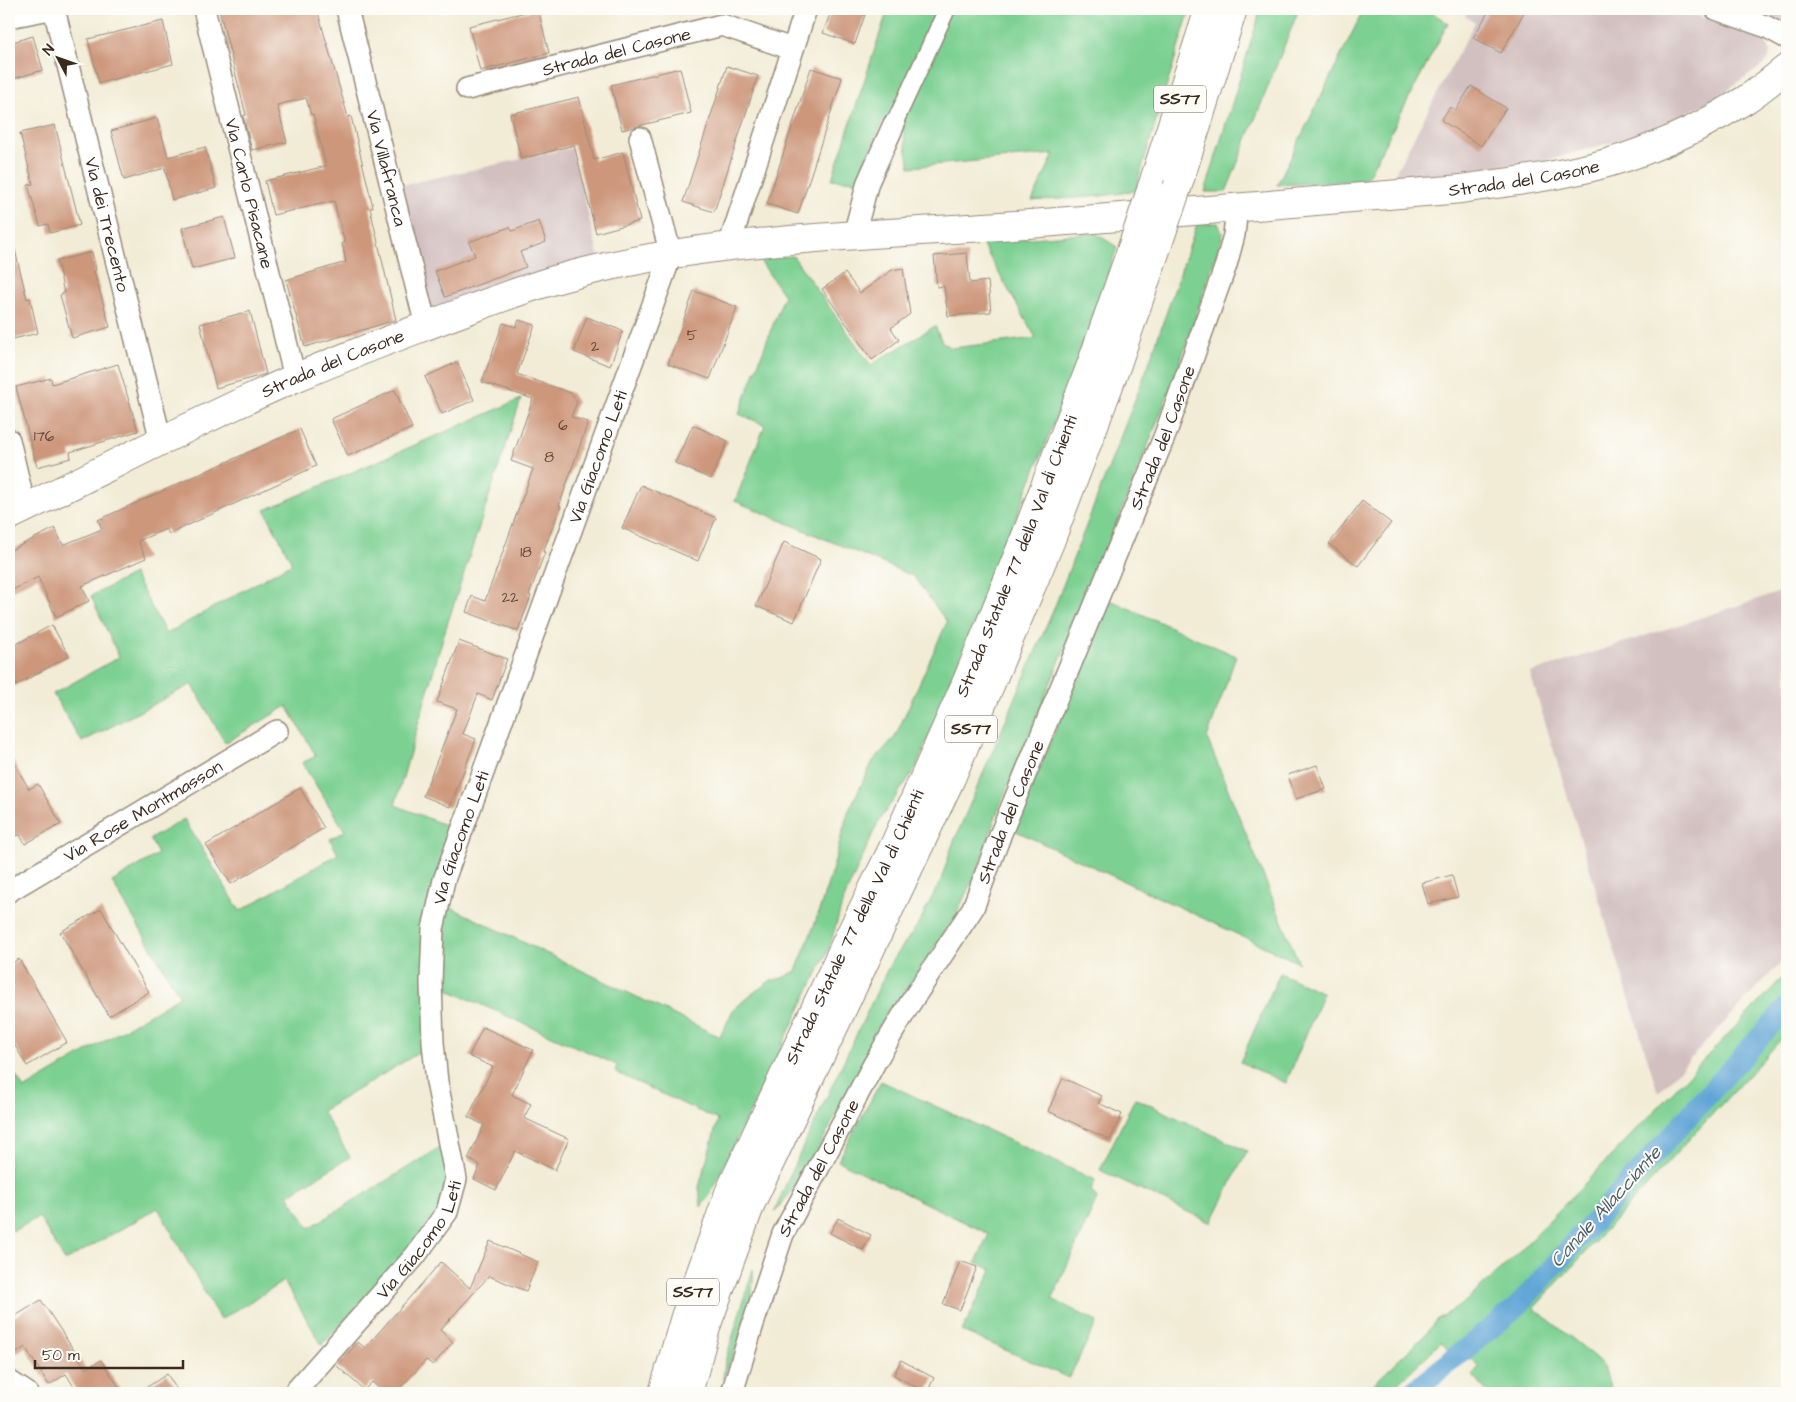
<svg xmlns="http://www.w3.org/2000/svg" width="1796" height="1402" viewBox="0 0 1796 1402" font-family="'Architects Daughter',sans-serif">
<rect width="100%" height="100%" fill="#fdfcf7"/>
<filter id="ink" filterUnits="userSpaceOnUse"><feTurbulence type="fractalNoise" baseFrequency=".02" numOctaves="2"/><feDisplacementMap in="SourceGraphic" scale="10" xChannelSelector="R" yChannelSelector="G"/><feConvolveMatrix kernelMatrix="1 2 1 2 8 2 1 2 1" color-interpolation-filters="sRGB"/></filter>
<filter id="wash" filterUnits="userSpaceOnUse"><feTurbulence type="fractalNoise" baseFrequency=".0096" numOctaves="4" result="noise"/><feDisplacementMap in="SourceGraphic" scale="20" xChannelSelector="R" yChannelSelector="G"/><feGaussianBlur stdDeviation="1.12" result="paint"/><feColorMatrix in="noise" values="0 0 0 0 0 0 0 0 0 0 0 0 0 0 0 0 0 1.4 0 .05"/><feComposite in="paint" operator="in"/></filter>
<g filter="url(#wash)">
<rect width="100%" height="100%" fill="#f2ecd6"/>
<g fill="#d2bfc0">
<polygon points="1469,9 1677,9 1760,37 1766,42 1770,50 1769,58 1765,64 1709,102 1637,135 1553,159 1400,180 1394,175 1475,22 1465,16"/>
<polygon points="1747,9 1787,9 1787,23 1779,21"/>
<polygon points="572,148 599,258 432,310 402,185"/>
<polygon points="1783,591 1787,600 1787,956 1658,1093 1530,673"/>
</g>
<g fill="#7cd092" stroke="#5c7d58">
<polygon points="888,9 1190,9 1135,191 1102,196 1032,201 1054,154 910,167 902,126 883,121 857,181 832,179"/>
<polygon points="1261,9 1299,9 1226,192 1205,192"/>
<polygon points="1364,9 1426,9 1448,23 1366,180 1277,185"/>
<polygon points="1218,223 1223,235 1175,377 1118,520 998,810 979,866 955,917 913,979 870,1049 802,1180 775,1211 791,1172 890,964 919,923 941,880 952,846 1055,606 1148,366 1197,224"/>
<polygon points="1095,233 1117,247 1073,375 916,768 878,822 843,901 829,949 709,1196 701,1207 699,1187 718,1120 615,1072 617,1065 437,985 444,904 720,1037 733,1010 749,996 770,981 782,978 796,971 815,923 832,871 848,812 873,761 895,737 947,622 913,576 735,501 765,425 739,414 784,296 759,259 793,256 871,365 935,326 942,342 952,348 1036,338 981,242"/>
<polygon points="521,399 444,634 395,805 455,829 425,1049 322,1111 350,1157 288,1195 309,1228 441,1147 447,1176 438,1209 406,1253 322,1345 284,1281 220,1320 158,1208 65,1261 39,1217 13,1231 9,1223 9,1065 24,1089 180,996 112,882 158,854 150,839 184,819 240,911 338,854 330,839 345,831 302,763 316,756 287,706 225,743 192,684 82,742 53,694 119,657 91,596 134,574 166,634 292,563 265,510"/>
<polygon points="1110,600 1236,656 1207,738 1299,963 1014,830"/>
<polygon points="1280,973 1323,993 1286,1083 1240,1062"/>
<polygon points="1787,973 1787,1033 1534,1308 1593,1355 1604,1367 1612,1393 1488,1393 1472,1375 1479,1367 1471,1358 1461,1364 1441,1342 1388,1393 1364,1393 1427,1333 1436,1320 1463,1304 1513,1258"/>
<polygon points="881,1081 1095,1180 1091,1190 1097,1199 1052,1299 1097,1322 1069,1378 962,1331 992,1270 976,1262 989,1234 838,1161"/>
<polygon points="1135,1098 1247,1151 1211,1223 1100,1170"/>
<path d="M753 1269C756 1302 736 1349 723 1379L725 1362Z"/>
</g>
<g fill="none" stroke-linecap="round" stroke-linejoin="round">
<polyline stroke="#61a5d6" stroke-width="21" points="1411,1393 1516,1308 1787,1007"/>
</g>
<g id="blocks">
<g fill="#cd977b">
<polygon points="219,9 317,9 348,117 351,116 373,207 370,208 396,320 305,347 286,280 346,262 342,243 345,243 334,201 273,215 265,181 326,166 313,114 311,115 306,98 277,105 287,142 252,150 243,116 246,115"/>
<polygon points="538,9 549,53 480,71 469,26"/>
<polygon points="832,9 867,9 855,44 823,33"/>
<polygon points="1490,9 1526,9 1501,53 1473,38"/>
<polygon points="163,21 173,64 99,83 88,39"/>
<polygon points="33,36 43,70 9,80 9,43"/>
<polygon points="727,66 758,76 714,212 683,202"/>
<polygon points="680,68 691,113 622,130 611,85"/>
<polygon points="811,68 842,78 798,214 767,204"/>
<polygon points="1471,86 1506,108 1481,146 1441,120 1450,107 1456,110"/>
<polygon points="579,97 594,160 623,152 640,221 596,233 574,145 521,159 510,114"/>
<polygon points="157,118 168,157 205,147 216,188 172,200 165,168 124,180 111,131"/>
<polygon points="55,125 80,225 50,233 48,224 40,226 28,185 33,184 20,133"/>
<polygon points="224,217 235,258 192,269 182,228"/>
<polygon points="539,221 546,242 520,252 526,267 445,297 435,271 475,256 469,242 510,227 512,231"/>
<polygon points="15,250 27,299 30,298 38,333 9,340 9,251"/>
<polygon points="92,252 96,270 94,271 110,327 72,338 60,295 64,293 57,261"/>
<polygon points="967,253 970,283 988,281 991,312 948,316 944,286 937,287 934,256"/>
<polygon points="903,268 910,314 891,328 899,340 872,360 822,289 845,273 860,293 892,270"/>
<polygon points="694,291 737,307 710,379 668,364"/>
<polygon points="250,311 266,374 216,388 200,324"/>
<polygon points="587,317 623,331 610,366 574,352"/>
<polygon points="519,320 535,325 517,374 571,393 577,402 571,417 588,422 559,506 561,506 543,552 545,552 529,595 531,596 518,631 466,612 472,596 485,601 533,469 511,461 533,399 482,382 503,323 516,327"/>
<polygon points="457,362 474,400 442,414 425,377"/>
<polygon points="118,364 138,431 70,452 71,458 37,467 16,387 51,378 52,384"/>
<polygon points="395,390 412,428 348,456 331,419"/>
<polygon points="693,425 728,441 711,479 675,463"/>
<polygon points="300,429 316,466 169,534 166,529 138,541 146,558 82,586 89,601 56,617 38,577 9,592 9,551 55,528 63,545 102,529 98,520"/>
<polygon points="641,485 716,518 698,561 622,528"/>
<polygon points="1362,501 1391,523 1358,566 1329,544"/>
<polygon points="784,542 821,559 794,622 756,606"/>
<polygon points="52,625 69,656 9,689 9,648"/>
<polygon points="459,641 507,659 492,700 478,694 463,734 476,739 450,807 423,796 457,709 437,702"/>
<polygon points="9,754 29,789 38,784 61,824 25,844 20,835 12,836 9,830"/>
<polygon points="1317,765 1326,789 1296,799 1288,775"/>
<polygon points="300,788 324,828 231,884 206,845"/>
<polygon points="1452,875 1458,897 1428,904 1422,883"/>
<polygon points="101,909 149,992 109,1016 60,932"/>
<polygon points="19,959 67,1042 27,1066 9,1035 9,965"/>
<polygon points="483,1027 533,1050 512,1095 531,1104 524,1118 569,1139 555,1170 515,1151 496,1190 474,1179 480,1165 468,1159 484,1125 468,1117 493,1067 469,1056"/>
<polygon points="1063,1078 1102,1096 1098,1103 1122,1114 1110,1140 1048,1111"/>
<polygon points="838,1218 871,1235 863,1250 830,1233"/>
<polygon points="490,1241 538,1262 526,1291 489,1276 440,1330 453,1342 433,1365 426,1360 396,1393 385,1393 372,1382 364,1390 337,1366 358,1342 365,1348 441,1262 470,1288"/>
<polygon points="960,1261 977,1267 960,1310 943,1304"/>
<polygon points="41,1300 86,1369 101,1360 123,1393 78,1393 66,1374 49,1385 25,1347 14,1355 9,1346 9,1320"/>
<polygon points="901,1360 934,1378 927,1393 894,1375"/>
<polygon points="167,1374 179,1393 138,1393"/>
</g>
</g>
</g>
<g filter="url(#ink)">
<use href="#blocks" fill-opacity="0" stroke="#968b7a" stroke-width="1"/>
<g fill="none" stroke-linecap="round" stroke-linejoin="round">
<defs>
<polyline id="pedestrian" points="894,124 947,9"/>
<g id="minor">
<path id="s1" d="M54 9 161 441"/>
<path id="s2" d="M204 9 295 378"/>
<path id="s3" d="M347 9 426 326"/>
<polyline points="1716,9 1767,27 1787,38"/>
<polyline points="9,17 50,9"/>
<path id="s4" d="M467 89 722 25 792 49"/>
<polyline points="854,235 868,182 894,124"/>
<polyline points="729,246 806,9"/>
<polyline points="9,440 25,508"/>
<path id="s5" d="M9 891 277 731"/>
<polyline points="9,1381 27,1393"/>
<path id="s6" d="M294 1393 415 1256 447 1212 456 1179 437 1082 433 1042 431 982 433 929 444 880 671 255 640 138"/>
<path id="s7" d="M732 1393 752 1327 783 1234 874 1064 909 1005 973 908 1001 833 1165 435 1226 265 1234 235 1237 207"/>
</g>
<g id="tertiary">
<path id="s8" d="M9 516C104 470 198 420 295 378 341 358 389 340 436 322 479 306 521 289 565 277 701 240 845 236 985 227 1144 216 1302 202 1461 189 1522 180 1585 174 1643 151 1678 138 1713 120 1745 100 1759 91 1773 79 1787 68"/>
</g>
<g id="trunk">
<polyline points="1178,185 1233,9"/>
<polyline points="1151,190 1209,9"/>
<path id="s9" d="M663 1393 685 1317 729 1193 846 943 894 846 967 681 1029 528 1091 365 1134 242"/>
<polyline points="688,1393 707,1324 751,1203 951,778 1050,542 1117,364 1159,241"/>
</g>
</defs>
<use href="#pedestrian" stroke="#968b7a" stroke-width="19"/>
<use href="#minor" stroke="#968b7a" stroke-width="24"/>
<use href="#tertiary" stroke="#968b7a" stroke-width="30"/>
<use href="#trunk" stroke="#968b7a" stroke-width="30"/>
<use href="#pedestrian" stroke="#fff" stroke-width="16"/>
<use href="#minor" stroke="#fff" stroke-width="21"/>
<use href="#tertiary" stroke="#fff" stroke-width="28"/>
<use href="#trunk" stroke="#fff" stroke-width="28"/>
<defs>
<g id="trunk-bridge">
<polyline points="1159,241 1178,185"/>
<polyline points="1134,242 1151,190"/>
</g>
</defs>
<use href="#trunk-bridge" stroke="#968b7a" stroke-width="30" stroke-linecap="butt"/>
<use href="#trunk-bridge" stroke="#fff" stroke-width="28"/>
</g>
</g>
<g text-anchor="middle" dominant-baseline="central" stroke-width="4" stroke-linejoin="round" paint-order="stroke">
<g font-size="15" fill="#604535">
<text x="692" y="335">5</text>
<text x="595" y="346">2</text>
<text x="563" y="425">6</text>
<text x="44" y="436">176</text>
<text x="549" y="457">8</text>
<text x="526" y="552">18</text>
<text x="510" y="597">22</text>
</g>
<g fill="#fdfcf7" stroke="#75695f" stroke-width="1">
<rect x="1154" y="85.5" width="52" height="27" rx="4"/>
<rect x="945" y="715.5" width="52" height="27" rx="4"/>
<rect x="667" y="1278.5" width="52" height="27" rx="4"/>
</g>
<g font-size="16" font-weight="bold" fill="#3b2a1e">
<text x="1180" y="99">SS77</text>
<text x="971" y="729">SS77</text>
<text x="693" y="1292">SS77</text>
</g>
<g font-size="18" fill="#3b2a1e" stroke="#fdfcf7">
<text stroke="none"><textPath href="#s4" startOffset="154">Strada del Casone</textPath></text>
<text stroke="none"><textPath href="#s3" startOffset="164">Via Villafranca</textPath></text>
<text stroke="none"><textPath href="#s8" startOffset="1571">Strada del Casone</textPath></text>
<text stroke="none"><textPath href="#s2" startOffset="190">Via Carlo Pisacane</textPath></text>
<text stroke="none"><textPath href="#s1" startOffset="222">Via dei Trecento</textPath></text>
<text stroke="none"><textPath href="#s8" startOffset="358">Strada del Casone</textPath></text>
<text stroke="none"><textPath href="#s7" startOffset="1052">Strada del Casone</textPath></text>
<text stroke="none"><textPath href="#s6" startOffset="1024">Via Giacomo Leti</textPath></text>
<text stroke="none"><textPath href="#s9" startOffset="910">Strada Statale 77 della Val di Chienti</textPath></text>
<text stroke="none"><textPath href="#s5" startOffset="156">Via Rose Montmasson</textPath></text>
<text stroke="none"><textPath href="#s7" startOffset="648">Strada del Casone</textPath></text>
<text stroke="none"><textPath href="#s6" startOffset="619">Via Giacomo Leti</textPath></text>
<text stroke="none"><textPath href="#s9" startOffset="505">Strada Statale 77 della Val di Chienti</textPath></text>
<text stroke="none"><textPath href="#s7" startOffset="242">Strada del Casone</textPath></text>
<text stroke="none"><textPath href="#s6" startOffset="199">Via Giacomo Leti</textPath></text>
</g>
<g font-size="19" font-style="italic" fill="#4a5b68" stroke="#fdfcf7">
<text transform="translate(1606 1207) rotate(-48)">Canale Allacciante</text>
</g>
</g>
<rect width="1796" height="1402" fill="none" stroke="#fdfcf7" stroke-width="30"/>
<g transform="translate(58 58) rotate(311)" stroke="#fdfcf7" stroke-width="4" paint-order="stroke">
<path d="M0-4L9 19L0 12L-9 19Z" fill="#3b2a1e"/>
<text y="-8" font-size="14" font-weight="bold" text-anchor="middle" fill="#3b2a1e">N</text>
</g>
<path d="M35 1360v8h148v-8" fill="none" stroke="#3b2a1e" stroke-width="2.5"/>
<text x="42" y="1360" font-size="15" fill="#3b2a1e" stroke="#fdfcf7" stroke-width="4" paint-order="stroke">50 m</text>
</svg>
